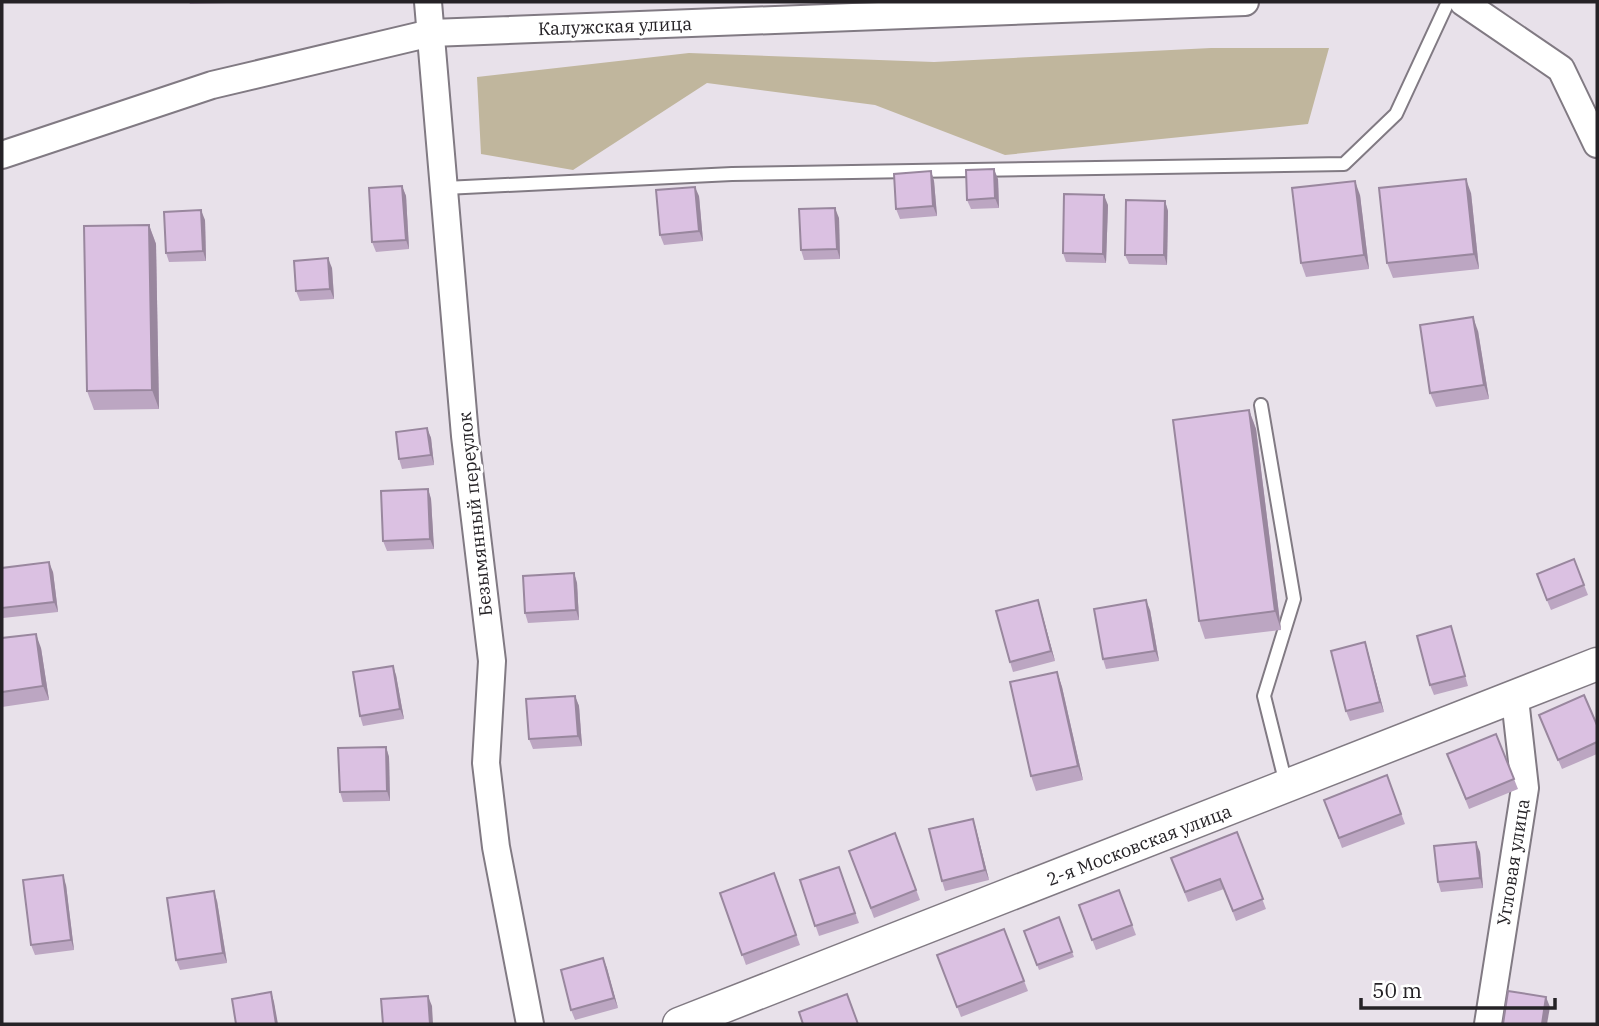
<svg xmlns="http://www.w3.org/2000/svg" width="1599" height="1026" viewBox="0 0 1599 1026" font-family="'IBM Plex Serif',serif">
<rect width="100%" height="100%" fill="#e8e1ea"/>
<polygon fill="#c0b69d" points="1211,48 1329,48 1308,124 1005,155 875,105 707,83 573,170 481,154 477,77 689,53 934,62"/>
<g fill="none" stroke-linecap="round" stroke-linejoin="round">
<defs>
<g id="service">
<polyline points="445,188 732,174 1344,164 1396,114 1448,2"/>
<polyline points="1261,405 1294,599 1264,696 1286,784"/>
</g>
<g id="minor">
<polyline points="428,2 465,436 492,661 486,763 496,847 530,1024"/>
<polyline points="1463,2 1561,69 1597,144"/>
<polyline points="2,155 212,85 431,33 1245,2"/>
<polyline points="1488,1024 1525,788 1515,699"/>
</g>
<polyline id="tertiary" points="679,1024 1597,664"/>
</defs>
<use href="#service" stroke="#817a83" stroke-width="16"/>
<use href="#minor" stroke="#817a83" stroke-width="30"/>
<use href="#tertiary" stroke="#817a83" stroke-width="35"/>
<use href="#service" stroke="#fff" stroke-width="12"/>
<use href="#minor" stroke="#fff" stroke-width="26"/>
<use href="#tertiary" stroke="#fff" stroke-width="32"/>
</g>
<g fill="#bca6c2">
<polygon points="189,2 227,2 227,3 190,4"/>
<polygon points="931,171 934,181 937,216 900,219 896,209"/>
<polygon points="998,179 999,208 971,209 967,200"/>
<polygon points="402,186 406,196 409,249 376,252 372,242"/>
<polygon points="1471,193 1479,269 1393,278 1387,263"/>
<polygon points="1360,195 1369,269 1306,277 1301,263"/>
<polygon points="699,196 703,241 664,245 660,235"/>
<polygon points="1165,201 1168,211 1167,265 1129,264 1125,255"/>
<polygon points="1108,205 1106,263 1066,262 1063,253"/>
<polygon points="839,218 840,259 804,260 801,250"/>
<polygon points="205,220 206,261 169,262 166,253"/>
<polygon points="149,225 156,244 159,409 94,410 87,391"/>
<polygon points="332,268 334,299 300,301 296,291"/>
<polygon points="1478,331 1489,399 1436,407 1430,393"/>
<polygon points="1249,410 1256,429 1281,630 1205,639 1199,621"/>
<polygon points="427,428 431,438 434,465 402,469 399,459"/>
<polygon points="428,489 431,499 434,549 387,551 383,541"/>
<polygon points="1574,559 1588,595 1551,610 1540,584"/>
<polygon points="2,568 53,572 58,612 3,618 2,614"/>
<polygon points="574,573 577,583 579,620 528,623 525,613"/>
<polygon points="1041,610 1055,661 1013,672 1010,662"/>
<polygon points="1150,610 1159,661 1106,669 1103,659"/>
<polygon points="1451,626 1468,686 1434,695 1430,685"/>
<polygon points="2,638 41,648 49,700 2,707"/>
<polygon points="1365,642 1368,652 1384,712 1350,721 1346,711"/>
<polygon points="1057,672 1062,687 1083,780 1036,791 1031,776"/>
<polygon points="396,675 404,719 363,726 360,716"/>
<polygon points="575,696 579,706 582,746 533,749 529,739"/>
<polygon points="1539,715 1597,725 1597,754 1562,769"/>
<polygon points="1496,734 1518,789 1469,809 1447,754"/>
<polygon points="386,747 389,757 390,801 343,802 340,792"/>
<polygon points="1387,775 1405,824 1342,848 1324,800"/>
<polygon points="973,819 976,829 989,880 945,891 942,881"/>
<polygon points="1237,832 1266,909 1236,921 1224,889 1188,902 1171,858"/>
<polygon points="895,833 920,900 874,918 849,851"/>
<polygon points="1480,852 1483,888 1441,892 1438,882"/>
<polygon points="839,867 859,923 819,936 800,880"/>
<polygon points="774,873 800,945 746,965 720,893"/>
<polygon points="66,885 74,950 35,955 31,945"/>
<polygon points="1119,890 1136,935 1096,950 1079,905"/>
<polygon points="217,901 227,963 180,970 176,960"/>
<polygon points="1059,917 1074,957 1039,970 1024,931"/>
<polygon points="1004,929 1028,991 961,1017 937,955"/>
<polygon points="603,958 618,1008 575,1020 571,1010"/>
</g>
<g fill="#99879e">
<polygon points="994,169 998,179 999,208 995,198"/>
<polygon points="931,171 934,181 937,216 933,206"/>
<polygon points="1466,179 1471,193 1479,269 1474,254"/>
<polygon points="1355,181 1360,195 1369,269 1364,255"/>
<polygon points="402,186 406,196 409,249 406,240"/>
<polygon points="695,187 699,196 703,241 699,231"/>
<polygon points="1104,195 1108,205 1106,263 1103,254"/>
<polygon points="1165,201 1168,211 1167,265 1164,255"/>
<polygon points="835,208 839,218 840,259 837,249"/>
<polygon points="201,210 205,220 206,261 203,251"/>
<polygon points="149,225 156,244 159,409 152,390"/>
<polygon points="328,258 332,268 334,299 330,289"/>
<polygon points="1473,317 1478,331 1489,399 1484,385"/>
<polygon points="1249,410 1256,429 1281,630 1275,611"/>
<polygon points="427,428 431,438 434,465 431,455"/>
<polygon points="428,489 431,499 434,549 430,539"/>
<polygon points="49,562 53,572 58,612 54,602"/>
<polygon points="574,573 577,583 579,620 576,610"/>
<polygon points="1038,600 1041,610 1055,661 1051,651"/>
<polygon points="1146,600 1150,610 1159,661 1155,651"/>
<polygon points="36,634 41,648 49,700 43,686"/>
<polygon points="1365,642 1368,652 1384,712 1380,702"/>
<polygon points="393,666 396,675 404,719 400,709"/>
<polygon points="1057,672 1062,687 1083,780 1078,766"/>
<polygon points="575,696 579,706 582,746 578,736"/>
<polygon points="386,747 389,757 390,801 387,791"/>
<polygon points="973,819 976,829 989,880 985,870"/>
<polygon points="1476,842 1480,852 1483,888 1480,878"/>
<polygon points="63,875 66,885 74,950 71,940"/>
<polygon points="214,891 217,901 227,963 223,953"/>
<polygon points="603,958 607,968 618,1008 614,998"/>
<polygon points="271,992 274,1002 278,1024 276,1024"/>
<polygon points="428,996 432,1006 433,1024 430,1024"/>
<polygon points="1546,997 1550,1007 1547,1024 1542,1024"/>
</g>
<g fill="#dbc1e2" stroke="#99879e" stroke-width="2">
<polygon points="994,169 995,198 967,200 966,170"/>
<polygon points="931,171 933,206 896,209 894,174"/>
<polygon points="1466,179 1474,254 1387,263 1379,188"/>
<polygon points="1355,181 1364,255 1301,263 1292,188"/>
<polygon points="402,186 406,240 372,242 369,188"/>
<polygon points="695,187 699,231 660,235 656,190"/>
<polygon points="1064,194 1104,195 1103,254 1063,253"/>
<polygon points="1126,200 1165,201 1164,255 1125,255"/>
<polygon points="835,208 837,249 801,250 799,209"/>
<polygon points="201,210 203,251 166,253 164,212"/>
<polygon points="149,225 152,390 87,391 84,226"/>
<polygon points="328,258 330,289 296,291 294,261"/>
<polygon points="1473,317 1484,385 1430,393 1420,325"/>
<polygon points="1249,410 1275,611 1199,621 1173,420"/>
<polygon points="427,428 431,455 399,459 396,432"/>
<polygon points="428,489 430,539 383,541 381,491"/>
<polygon points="1574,559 1584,585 1547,600 1537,574"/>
<polygon points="49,562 54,602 2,608 2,568"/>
<polygon points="574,573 576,610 525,613 523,576"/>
<polygon points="1038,600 1051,651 1010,662 996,611"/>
<polygon points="1146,600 1155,651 1103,659 1094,609"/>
<polygon points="1451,626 1465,676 1430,685 1417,636"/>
<polygon points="36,634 43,686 2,692 2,638"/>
<polygon points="1365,642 1380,702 1346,711 1331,651"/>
<polygon points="393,666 400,709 360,716 353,672"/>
<polygon points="1057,672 1078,766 1031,776 1010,682"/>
<polygon points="1584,695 1597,725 1597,742 1558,760 1539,715"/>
<polygon points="575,696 578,736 529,739 526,699"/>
<polygon points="1496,734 1514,779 1466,799 1447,754"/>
<polygon points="386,747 387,791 340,792 338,748"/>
<polygon points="1387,775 1401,814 1339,838 1324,800"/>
<polygon points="973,819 985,870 942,881 929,829"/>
<polygon points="1237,832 1263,899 1233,911 1220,879 1185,892 1171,858"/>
<polygon points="895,833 916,890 871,908 849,851"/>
<polygon points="1476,842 1480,878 1438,882 1434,846"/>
<polygon points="839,867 855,913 815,926 800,880"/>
<polygon points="774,873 796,935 742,955 720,893"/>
<polygon points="63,875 71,940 31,945 23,880"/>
<polygon points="1119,890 1132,925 1092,940 1079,905"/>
<polygon points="214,891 223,953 176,960 167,898"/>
<polygon points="1059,917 1072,952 1037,965 1024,931"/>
<polygon points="1004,929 1024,981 957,1007 937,955"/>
<polygon points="603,958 614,998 571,1010 561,970"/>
<polygon points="1508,991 1546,997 1542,1024 1503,1024"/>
<polygon points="271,992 276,1024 236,1024 232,999"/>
<polygon points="847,994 858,1024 803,1024 799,1012"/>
<polygon points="428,996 430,1024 383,1024 381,999"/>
</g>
<g text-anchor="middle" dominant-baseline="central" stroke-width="6" stroke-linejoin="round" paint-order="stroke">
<g font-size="18" fill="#252226" stroke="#fff">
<text transform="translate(615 26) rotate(-2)">Калужская улица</text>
<text transform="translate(475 514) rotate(-96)">Безымянный переулок</text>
<text transform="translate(1139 845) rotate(-21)">2-я Московская улица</text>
<text transform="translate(1513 862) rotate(-81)">Угловая улица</text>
</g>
</g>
<rect width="1599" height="1026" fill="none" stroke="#252226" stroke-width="7"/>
<path d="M1361 998v10h194v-10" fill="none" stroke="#252226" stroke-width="3.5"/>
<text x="1372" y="998" font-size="21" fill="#252226" stroke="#ffffff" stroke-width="5" paint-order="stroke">50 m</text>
</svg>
